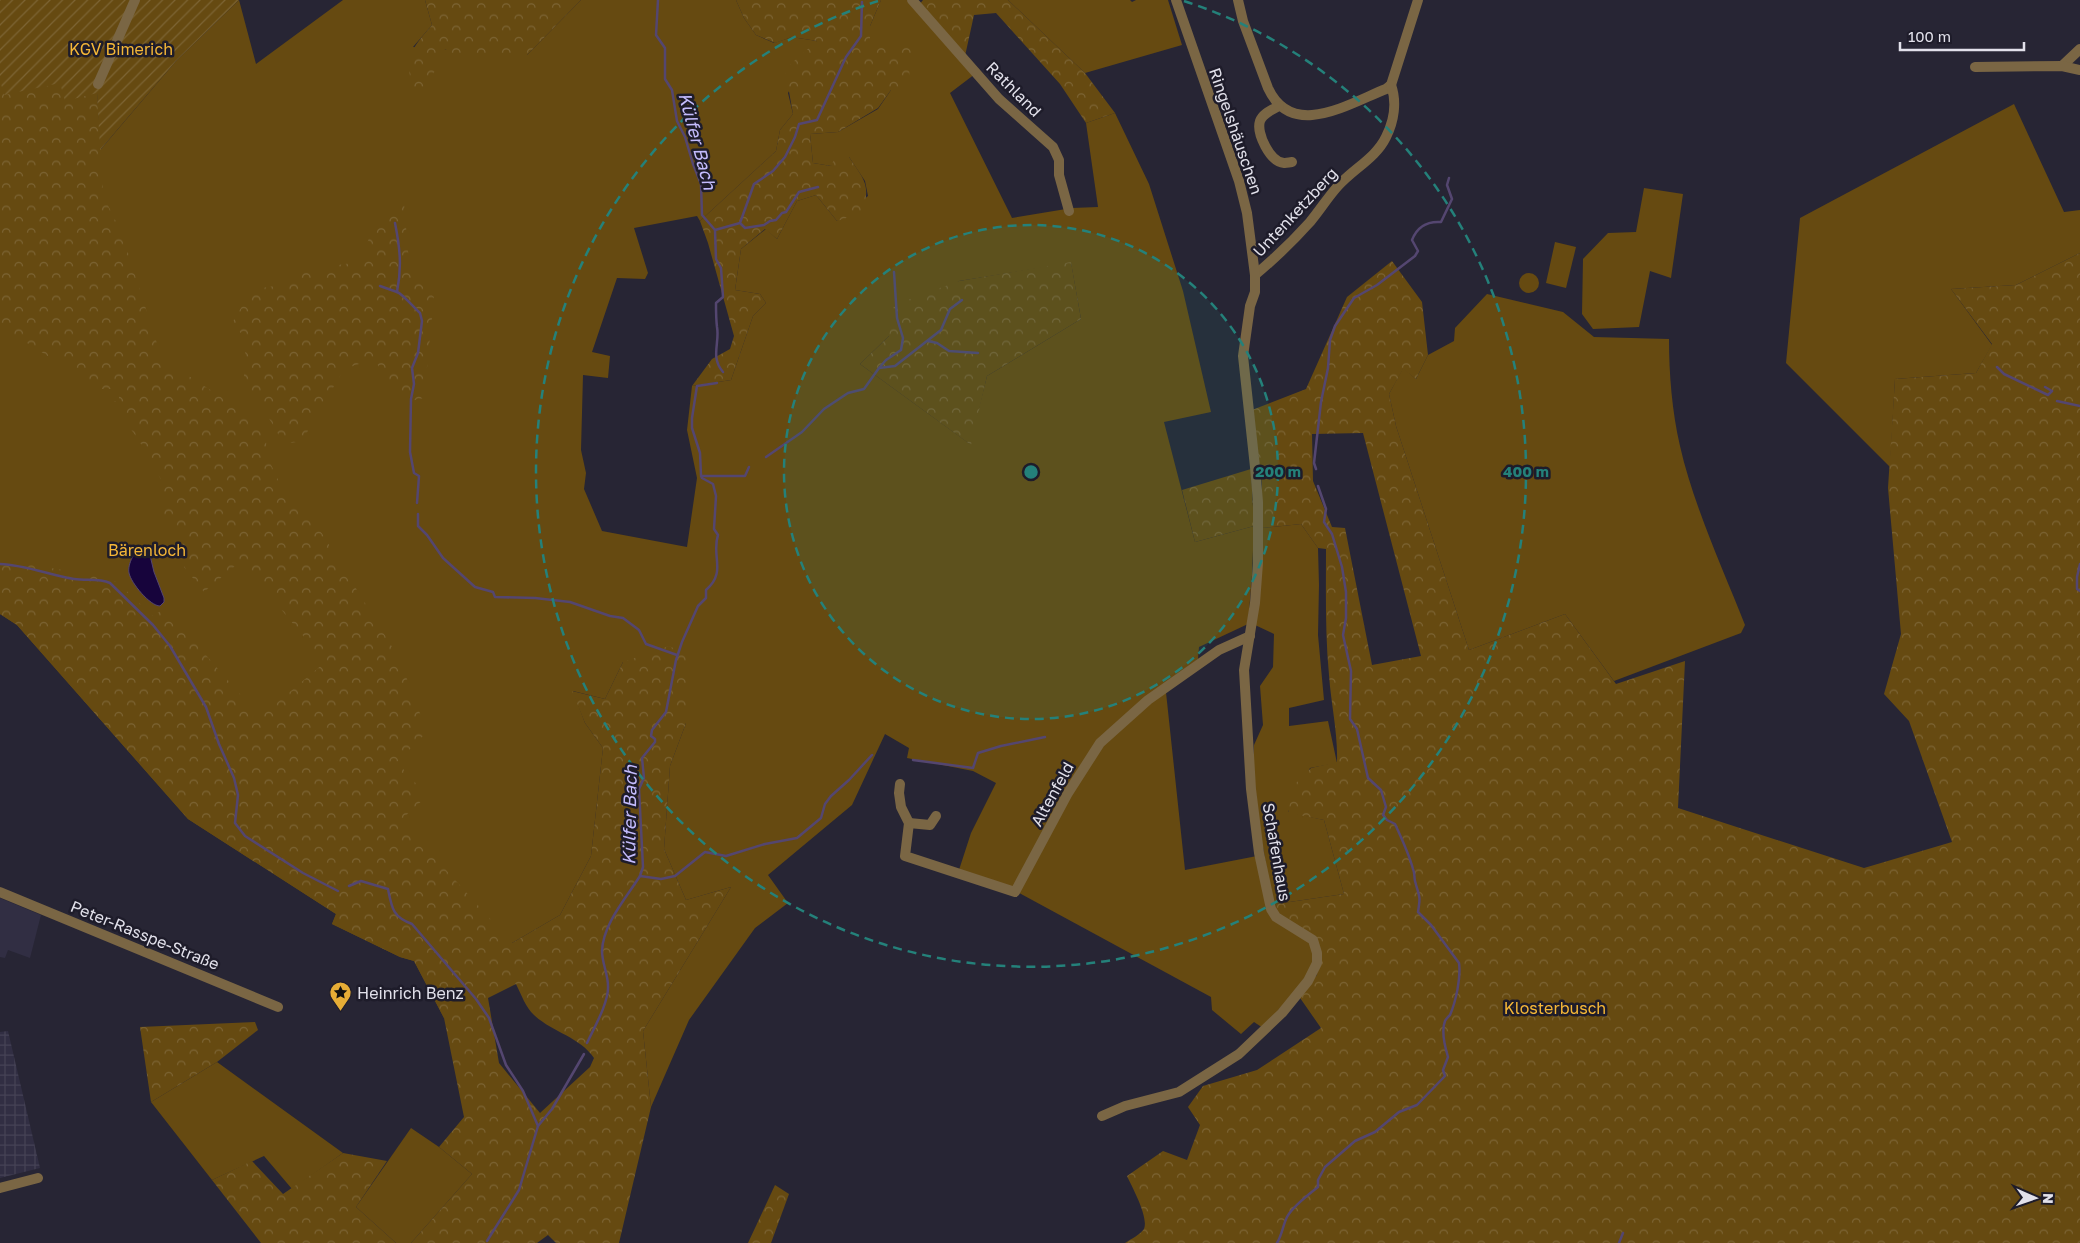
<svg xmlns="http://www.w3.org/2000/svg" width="2080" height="1243" viewBox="0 0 2080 1243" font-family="'Golos Text',sans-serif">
<defs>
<pattern id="industrial-grid" width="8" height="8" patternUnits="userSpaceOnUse" patternTransform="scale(1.25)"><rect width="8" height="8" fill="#312e43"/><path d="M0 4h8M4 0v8" fill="none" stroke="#454255"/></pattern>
<pattern id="forest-crowns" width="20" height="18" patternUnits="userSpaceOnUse" patternTransform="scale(1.25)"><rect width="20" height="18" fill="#664a11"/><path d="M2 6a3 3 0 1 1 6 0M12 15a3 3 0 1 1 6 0" fill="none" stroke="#7c6434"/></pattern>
<pattern id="garden-furrows" width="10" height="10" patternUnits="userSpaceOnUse" patternTransform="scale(1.25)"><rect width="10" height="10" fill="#664a11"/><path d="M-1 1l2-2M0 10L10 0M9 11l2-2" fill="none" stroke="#7c6434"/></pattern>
</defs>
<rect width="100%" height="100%" fill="#272534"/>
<polygon fill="#312e43" points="0,898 41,915 30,958 8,950 5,958 0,957"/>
<polygon fill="url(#industrial-grid)" points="8,1031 40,1168 0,1178 0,1032"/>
<g fill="#664a11" fill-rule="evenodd">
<path d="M239 0 256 64 343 0H425L432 25 413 47 527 55 581 0H736L744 18 756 35 774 43 792 37 817 41 788 93 793 114 780 130 776 151 700 221 697 216 634 228 648 273 645 279 617 278 592 352 610 356 608 378 583 375 581 450 586 473 584 489 602 531 687 547 697 478 687 430 692 386 731 380 753 316 766 303 760 294 735 290 741 249 766 229 777 239 797 201 816 195 837 221 868 196 865 181 849 157 831 166 813 163 810 134 838 132 878 109 891 90 870 45V26L881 0H907L975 74 950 93 1012 218 1072 208 1098 207 1086 123 1115 113 1149 184 1183 291 1211 412 1164 422 1195 542 1254 526 1252 575 1248 624 1199 647 1198 659 1165 683 1185 870 1257 856 1268 909 1305 935 1314 947 1312 971 1263 1028 1254 1022 1241 1034 1212 1010 1211 997 1010 888 959 870 971 833 996 783 973 771 907 758 909 748 885 734 852 805 768 875 788 903 755 928 689 1020 651 1107 643 1031 731 887 686 900 664 849 670 766 686 723 623 662 605 699 573 691 585 723 603 748 591 856 560 915 512 943 444 1018 414 961 400 957 332 924 336 914 188 819 17 625 0 614V80L61 83 97 93 101 149 176 61ZM1071 263 1081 319 987 376 970 444 860 364 889 336 959 281Z"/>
<polygon points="1008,0 1130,0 1132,2 1136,0 1168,0 1182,45 1085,73"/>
<polygon points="2014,104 2064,212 2080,210 2080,253 2016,285 1951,289 1992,345 1976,373 1895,379 1890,467 1786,363 1800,218"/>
<polygon points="1644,188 1683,194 1671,278 1650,271 1639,327 1593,329 1582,314 1583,259 1608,233 1636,232"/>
<polygon points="1555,242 1576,247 1566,288 1546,283"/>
<circle cx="1529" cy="283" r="10"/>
<path d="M1487 294 1563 312 1594 337 1669 339C1669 374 1672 411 1680 446 1693 504 1723 569 1745 625L1741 633 1614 681 1565 614 1469 650 1396 426 1389 394 1403 368 1416 379 1428 355 1454 341 1455 328Z"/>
<polygon points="1301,524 1318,548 1319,585 1318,635 1324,700 1289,708 1289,726 1328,721 1337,763 1310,768 1288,812 1324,820 1344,894 1276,904 1274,909 1261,836 1254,777 1254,745 1263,725 1260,686 1273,667 1274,634 1255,625 1262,528"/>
<polygon points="217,1062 343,1153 292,1189 264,1156 212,1180 151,1102"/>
<polygon points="411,1128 439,1147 472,1174 411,1243 396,1243 356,1207"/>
</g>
<g fill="url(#forest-crowns)" fill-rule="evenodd">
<path d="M425 0H581L527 55 460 58 445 49 430 81 415 96C404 59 407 54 432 25Z"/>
<path d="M736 0H881L870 26V45L912 44 908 88 891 90 878 108 838 132 810 134 813 163 831 166 836 155 849 157C865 181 871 185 862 213L837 221 816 195 797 201 777 239 765 229 741 249 735 290 760 294 766 303 753 316 731 380 692 386 712 359 730 349 734 336 708 243 700 221 776 151 780 130 793 114 785 69 817 41 792 37 775 43 756 35 744 18Z"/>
<polygon points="923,0 1008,0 1085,73 1115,113 1086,123 1060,84 996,13 974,15 965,56 919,5"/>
<path d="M0 80 5 95 61 83 97 93 103 195 122 234 162 359 256 419 261 424 265 434 268 458 285 495 315 522 399 658 424 724 423 736 397 762 427 796 401 820 512 943 560 915 591 856 603 748 585 723 572 691 605 699 623 662 669 646 688 655 686 723 670 766 664 849 686 900 731 887 643 1031 651 1107 619 1243H556L548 1235 537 1243H411L472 1174 439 1147 464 1117 444 1018 414 961 400 957 332 924 336 914 188 819 17 625 0 614V560L101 576 117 582 153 616 165 608 260 717 323 664 318 657 319 655 241 561 204 592 184 567 182 527 164 526 163 483 138 439 110 401H119V389H100L8 331H0ZM516 984C521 994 526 1008 534 1015 552 1032 580 1037 594 1058L590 1067 540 1113 499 1063 488 998Z"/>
<polygon points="404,203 410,274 434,297 424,398 401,403 374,359 344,369 302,441 284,444 261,405 243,395 246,339 232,323 245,301 256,289 299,282 303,270 359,262 373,229"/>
<path d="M2080 253V1243H1125C1131 1239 1141 1234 1144 1229 1149 1217 1132 1187 1127 1176L1163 1151 1187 1160 1200 1125 1188 1107 1203 1086 1257 1070 1321 1028 1298 995 1317 975 1319 951 1286 922 1274 909 1276 904 1344 894 1324 820 1288 813 1293 786 1311 768 1337 762C1338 733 1331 704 1329 675 1325 633 1326 591 1326 549L1318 548 1301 524 1262 528V484L1252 410 1306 389 1347 297 1392 261 1422 302 1428 355 1416 379 1403 369 1389 394 1396 426 1469 650 1565 614 1616 684 1685 661 1678 808 1864 868 1952 842 1909 721 1884 694 1901 634 1888 488 1895 379 1976 373 1992 344 1951 289 2016 285ZM1363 433 1421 656 1372 665 1345 528 1332 527 1313 481 1312 434Z"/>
<polygon points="1071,262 1081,319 987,376 971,445 860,364 889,336 894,305 959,281"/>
<polygon points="1251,469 1254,526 1195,542 1182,490"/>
<polygon points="255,1022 258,1030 217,1062 151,1102 140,1027"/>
<polygon points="343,1153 387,1161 356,1207 396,1243 261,1243 212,1180 252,1161 283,1194"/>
<polygon points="775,1185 789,1194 771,1243 748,1243"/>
</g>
<polygon fill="url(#garden-furrows)" points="0,0 239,0 176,61 100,150 97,93 65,101 60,83 4,95 0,80"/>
<path fill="#17043c" stroke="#544670" d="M143 547 149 551 154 572 164 598V602L160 606C150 606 131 583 129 573 128 568 130 562 132 558 135 552 137 549 143 547Z"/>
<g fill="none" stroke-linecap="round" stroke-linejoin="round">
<g stroke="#544670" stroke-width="2.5">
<path d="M658 0 656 35 665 48V79L672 90 677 121 685 137 693 164 701 184 702 215 715 230 716 259 721 268 723 297 716 303C716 311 716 319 717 327 720 343 710 357 723 372"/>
<path d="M395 223C400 248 402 267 397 292 403 294 414 308 420 313L422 321 418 353 412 368 414 384 411 399 410 452 414 473 419 476 417 503"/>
<polyline points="741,224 745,228 764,225 770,221 776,220 782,213 786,212 799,192 818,187"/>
<polyline points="715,230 740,223 754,184 773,171 785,157 795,137 799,124 817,120 846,57 861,36 862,2"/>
<polyline points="380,286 397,292"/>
<polyline points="928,341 937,343 949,351 978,353"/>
<polyline points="1997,367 2004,374 2048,395 2052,391 2045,387"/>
<polyline points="879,368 886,360 901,350 903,338 897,318 894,272"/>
<polyline points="2057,401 2080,406"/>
<polyline points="766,457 802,432 824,409 848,393 864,389 879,368 895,366 941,330 950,309 962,300"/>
<path d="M1316 469 1314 463 1321 402 1328 368 1330 340 1335 326 1354 298 1377 285 1415 256 1418 251 1412 240C1417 227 1427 221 1441 222L1452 199 1447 185 1449 178"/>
<polyline points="701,476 745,476 749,467"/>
<polyline points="418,514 418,526 427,535 443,558 475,587 493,592 495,597 535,598 570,602 610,616 623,618 639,630 646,644 677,655"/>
<path d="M0 564C26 565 49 575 74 579 87 581 98 578 110 583L153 625 170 646 206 707 219 744 234 778 238 795 235 823 245 836 303 873 338 891"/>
<polyline points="2080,564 2077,577 2077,589 2080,591"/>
<polyline points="913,760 973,768 978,753 1001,746 1045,737"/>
<path d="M640 876 643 867 639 789 644 778 642 758 655 742V739L651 736 652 730 666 712 676 660 682 642 698 606 706 598V590C727 572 711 556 718 535L714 529 716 496 713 484 702 478 701 475 700 453 692 428V418L697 386 717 383"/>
<path d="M349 886 361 881 388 889C392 909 393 917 412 924L476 999 489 1018 506 1065 523 1091 538 1126 519 1190 487 1241"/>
<path d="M587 1043C594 1028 609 1002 608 986 608 974 602 963 602 951 603 924 626 898 640 876L661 879 675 876 705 852 726 856 765 844 797 838 821 818 825 804 831 796 849 780 872 755"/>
<polyline points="538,1126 552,1109 584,1054"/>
<path d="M1277 1243C1282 1235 1283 1225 1287 1217 1292 1207 1309 1194 1318 1187V1180L1325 1167 1355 1141 1375 1132 1399 1112 1417 1105 1445 1076 1443 1070 1448 1057C1445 1047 1441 1031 1445 1021 1446 1019 1448 1017 1450 1015 1456 1001 1461 978 1459 963L1431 925 1418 912C1421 894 1419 897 1415 881 1414 877 1415 873 1413 869 1409 854 1402 839 1395 824L1387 820 1383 815 1386 807 1381 790 1368 778 1357 729 1350 719 1351 671 1343 635 1346 618V592L1342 567 1332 534 1324 522 1326 509 1318 486"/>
<polyline points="1619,1243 1623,1233"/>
</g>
<g stroke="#7a6644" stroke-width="10">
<polyline points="912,0 999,99 1053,147 1059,160 1059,175 1069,211"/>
<path d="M1238 0 1243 21 1268 88C1292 140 1348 104 1386 89L1391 85"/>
<polyline points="2062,66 2080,49"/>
<polyline points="1975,67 2062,66 2080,70"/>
<polyline points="98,84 135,0"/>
<polyline points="1391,85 1418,0"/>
<path d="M1279 106C1272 110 1263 113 1260 121 1256 133 1270 162 1284 163 1285 163 1292 162 1292 162"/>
<path d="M1255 275C1274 259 1293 241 1310 222 1320 210 1328 197 1338 186 1353 169 1376 158 1386 137 1394 121 1397 102 1391 85"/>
<polyline points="900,784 899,793 901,807 909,823 905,856 1015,892 1068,793 1100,743 1148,700 1219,650 1250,636"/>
<polyline points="909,823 930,825 936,816"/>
<polyline points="0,892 278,1007"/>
<polyline points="1102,1116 1125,1106 1179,1092 1239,1054 1282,1013 1308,981 1317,963 1317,953 1313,940 1276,917 1271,909 1259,853 1251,789 1244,670 1255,603 1258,563 1258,502 1255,467 1243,356 1250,306 1255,292 1255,275 1247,213 1239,181 1176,0"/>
<polyline points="0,1188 38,1178"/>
</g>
</g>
<circle cx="1031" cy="472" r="247" fill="#24817a" fill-opacity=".12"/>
<g fill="none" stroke="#24817a" stroke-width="2.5" stroke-dasharray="9 6">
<circle cx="1031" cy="472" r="247"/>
<path d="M1184 1A495 495 0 1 1 878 1"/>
</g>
<defs>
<symbol id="sight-pin" viewBox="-11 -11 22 30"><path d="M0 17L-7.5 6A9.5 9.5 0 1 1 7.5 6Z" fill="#e6ad36" stroke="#1e1c2a"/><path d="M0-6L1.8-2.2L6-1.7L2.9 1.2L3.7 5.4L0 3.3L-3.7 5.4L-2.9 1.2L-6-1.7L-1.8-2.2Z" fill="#111"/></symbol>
</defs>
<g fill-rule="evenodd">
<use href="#sight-pin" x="328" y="980" width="25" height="34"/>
</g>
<g text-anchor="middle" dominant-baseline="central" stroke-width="5" stroke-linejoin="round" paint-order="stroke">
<g font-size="16" fill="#f5b737" stroke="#1e1c2a">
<text x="121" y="49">KGV Bimerich</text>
<text x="147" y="550">Bärenloch</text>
<text x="1555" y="1008">Klosterbusch</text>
</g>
<g font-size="16" fill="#e2e1eb" stroke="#1e1c2a">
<text transform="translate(1014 89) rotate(45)">Rathland</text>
<text transform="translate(1236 131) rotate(71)">Ringelshäuschen</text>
<text transform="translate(1295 212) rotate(-47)">Untenketzberg</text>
<text transform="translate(1052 794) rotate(-61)">Altenfeld</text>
<text transform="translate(1277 852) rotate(80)">Schafenhaus</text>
<text transform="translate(145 935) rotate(22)">Peter-Rasspe-Straße</text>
</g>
<g font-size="16" fill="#e2e1eb" stroke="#1e1c2a" text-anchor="start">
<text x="357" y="993">Heinrich Benz</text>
</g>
<g font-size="18" font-style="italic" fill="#c4bcfd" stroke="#1e1c2a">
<text transform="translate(698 141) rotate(75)">Külfer Bach</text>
<text transform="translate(629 815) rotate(-89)">Külfer Bach</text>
</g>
</g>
<circle cx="1031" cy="472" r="8" fill="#24817a" stroke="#1e1c2a" stroke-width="2.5"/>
<g font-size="15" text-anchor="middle" font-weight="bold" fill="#24817a" stroke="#1e1c2a" stroke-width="5" stroke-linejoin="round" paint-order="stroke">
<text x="1278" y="477">200 m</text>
<text x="1526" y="477">400 m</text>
</g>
<g transform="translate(2035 1198) rotate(92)" stroke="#1e1c2a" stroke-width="4" paint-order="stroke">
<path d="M0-4L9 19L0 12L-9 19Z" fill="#e2e1eb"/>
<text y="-8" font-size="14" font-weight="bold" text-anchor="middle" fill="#e2e1eb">N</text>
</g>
<path d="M1900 42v8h124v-8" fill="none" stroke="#e2e1eb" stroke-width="2.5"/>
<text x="1908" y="42" font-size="15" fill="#e2e1eb" stroke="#1e1c2a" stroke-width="4" paint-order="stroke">100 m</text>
</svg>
